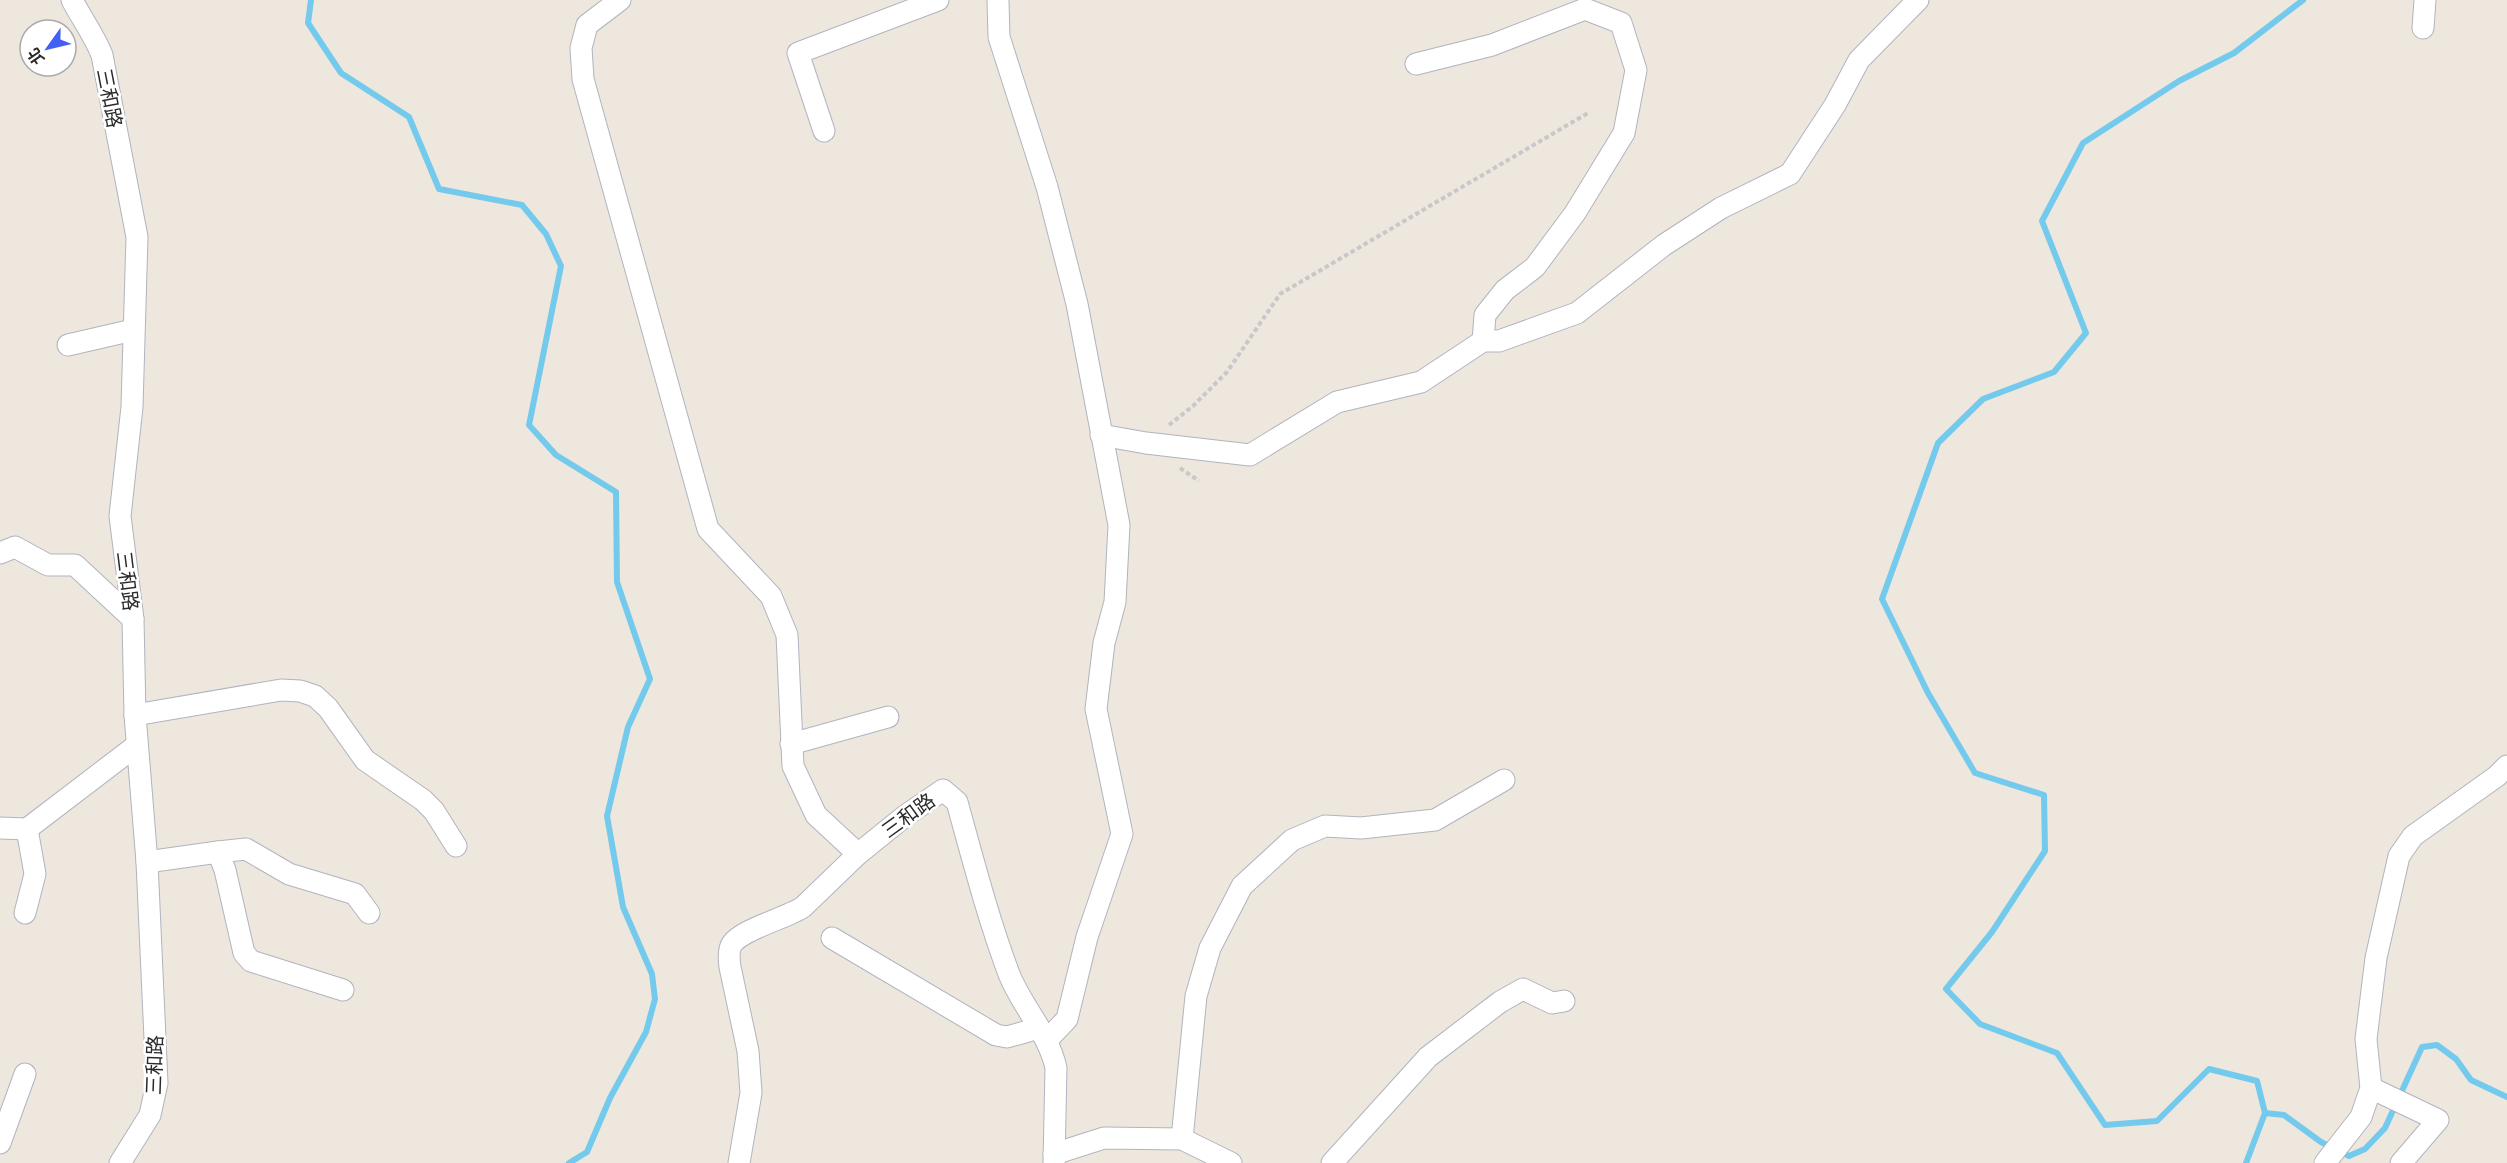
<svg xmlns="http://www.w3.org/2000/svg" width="2507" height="1163" viewBox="0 0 2507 1163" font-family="'Archivo Narrow','Noto Sans TC',sans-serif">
<rect width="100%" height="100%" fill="#ede7de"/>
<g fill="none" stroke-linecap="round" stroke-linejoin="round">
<g stroke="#74caec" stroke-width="6">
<polyline points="311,0 308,23 341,73 409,117 439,189 522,205 546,234 561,266 529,425 556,455 616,492 617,582 650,679 628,727 607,816 623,907 652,974 655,999 646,1032 610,1098 587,1152 569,1163"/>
<polyline points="2265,1113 2284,1115 2321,1142 2349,1156 2365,1149 2385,1128 2422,1047 2437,1045 2456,1059 2471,1080 2507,1097"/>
<polyline points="2246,1163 2265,1113 2257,1081 2209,1069 2157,1121 2105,1125 2057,1053 1980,1024 1946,989 1992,932 2045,851 2044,795 1975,773 1928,693 1882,599 1938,443 1983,399 2054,372 2086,333 2042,221 2083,143 2179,81 2234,53 2303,0"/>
</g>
<defs>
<g id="minor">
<path d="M72 0C82 19 94 35 102 55L137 237 132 407 120 516 133 619 135 715 147 862 157 1083 150 1115 120 1163"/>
<polyline points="620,0 587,25 581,48 583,79 708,529 771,596 787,635 793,766 816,815 858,854"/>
<polyline points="998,0 999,37 1047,187 1077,304 1119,525 1115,602 1104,643 1096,709 1122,834 1087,937 1067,1019 1047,1040"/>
<polyline points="2423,28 2425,0"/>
<polyline points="1416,64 1492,45 1585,9 1621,23 1636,70 1624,133 1575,213 1535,267 1505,290 1485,315 1483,341"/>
<polyline points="824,131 798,53 938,0"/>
<polyline points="68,345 133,330"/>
<polyline points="1101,435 1146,443 1250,455 1337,402 1421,382 1483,341 1499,341 1577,313 1664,245 1721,208 1790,174 1835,105 1859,60 1918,0"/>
<polyline points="0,553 15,547 48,565 75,565 133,619"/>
<polyline points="135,715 281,690 300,691 315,696 328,708 365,760 423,800 434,811 456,846"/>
<polyline points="791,744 888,717"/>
<polyline points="0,828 27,829 137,745"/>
<polyline points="218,852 246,849 289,874 355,894 369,913"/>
<polyline points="147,862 218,852 225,870 244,953 251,961 343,990"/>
<polyline points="25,913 35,874 27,829"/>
<polyline points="832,938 996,1035 1007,1037 1039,1028"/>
<polyline points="2371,1088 2438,1120 2401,1163"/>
<polyline points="1182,1139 1196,996 1210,948 1242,886 1292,840 1325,826 1361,828 1435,820 1504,780"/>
<polyline points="0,1143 25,1074"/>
<polyline points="1054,1154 1104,1138 1182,1139 1231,1163"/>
<path d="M739 1163 751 1093 748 1051 730 967C729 960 728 950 732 944 742 929 787 918 803 907L858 854 905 816 943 790 957 802C973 860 988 918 1009 974 1022 1007 1048 1032 1056 1068L1054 1163"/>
<polyline points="1332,1163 1428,1057 1500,1002 1523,989 1552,1003 1564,1001"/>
<polyline points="2325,1163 2361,1117 2371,1088 2366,1039 2376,958 2399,856 2413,836 2497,776 2507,766"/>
</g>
</defs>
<use href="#minor" stroke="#b1b4bf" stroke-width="23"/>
<g stroke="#c8c8c8" stroke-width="4" stroke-dasharray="4.5 3" stroke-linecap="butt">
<polyline points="1169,425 1193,406 1227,372 1280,294 1588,113"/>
<polyline points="1180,468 1199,481"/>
</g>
<use href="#minor" stroke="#fff" stroke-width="21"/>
</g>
<g text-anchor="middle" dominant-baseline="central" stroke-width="5" stroke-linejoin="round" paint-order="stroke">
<g font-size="20" fill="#2b2b2b" stroke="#fff">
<text transform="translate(110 98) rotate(79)">三和路</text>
<text transform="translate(128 581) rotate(83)">三和路</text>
<text transform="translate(908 815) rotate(-36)">三和路</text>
<text transform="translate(154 1065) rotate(-88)">三和路</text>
</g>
</g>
<g transform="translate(48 48) rotate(236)"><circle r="28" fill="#ffffff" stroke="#aaaaaa" stroke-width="1.5"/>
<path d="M0-4.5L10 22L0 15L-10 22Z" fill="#4260f6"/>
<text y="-9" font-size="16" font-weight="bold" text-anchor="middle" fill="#2b2b2b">北</text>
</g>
</svg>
